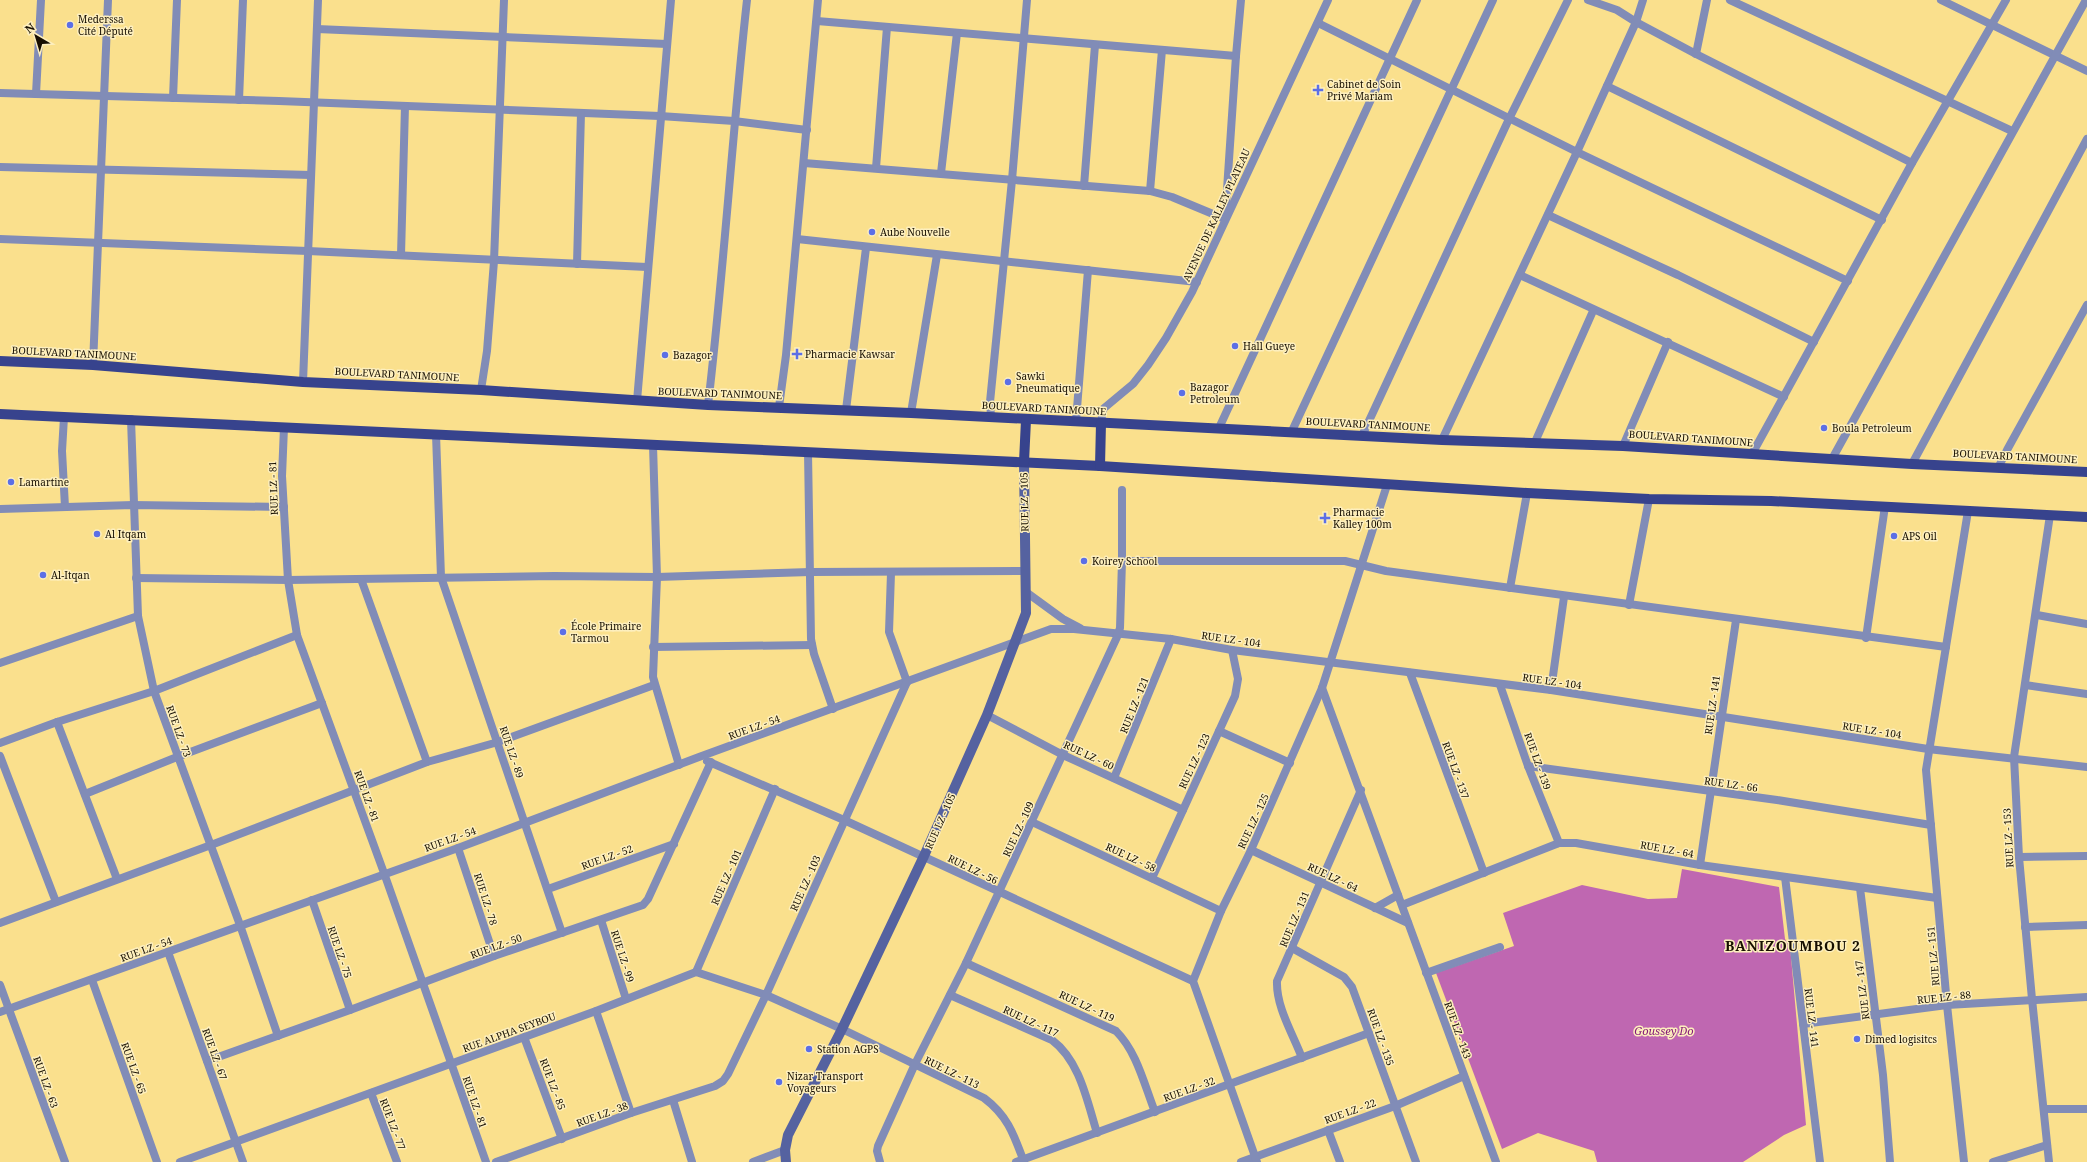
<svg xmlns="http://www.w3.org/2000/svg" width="2087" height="1162" viewBox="0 0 2087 1162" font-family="'Noto Serif',serif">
<rect width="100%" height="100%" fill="#fae08d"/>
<polygon fill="#bf67b1" points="1682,869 1779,887 1785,939 1790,946 1806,1125 1784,1135 1743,1162 1597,1162 1594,1151 1538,1133 1502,1149 1436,973 1514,946 1503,913 1582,885 1648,899 1677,898"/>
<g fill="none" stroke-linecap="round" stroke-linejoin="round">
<g stroke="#818cb7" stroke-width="8">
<polyline points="1588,0 1617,10 1636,22 1696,54 1912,163"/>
<polyline points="1730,0 2012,131"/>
<polyline points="1941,0 2087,71"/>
<polyline points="817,21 1236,56"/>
<polyline points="1318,23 1577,152 1848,281"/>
<polyline points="317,29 667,44"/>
<polyline points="1696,54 1707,0"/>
<polyline points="1607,86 1882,220"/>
<polyline points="0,93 279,101 660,116 734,121 807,130"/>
<polyline points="36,94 41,0"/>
<polyline points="173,98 177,0"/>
<polyline points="239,100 243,0"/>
<polyline points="804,163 1150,191 1172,197 1225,219 1236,56 1241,0"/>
<polyline points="0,167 311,175"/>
<polyline points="876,168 887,27"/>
<polyline points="941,173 957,33"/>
<polyline points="1084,186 1095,45"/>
<polyline points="1150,191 1162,50"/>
<polyline points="1548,215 1678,275 1814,342"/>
<polyline points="0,239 308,251 647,267"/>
<polyline points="797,239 1197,282"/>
<polyline points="401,255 405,106"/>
<polyline points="577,264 581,113"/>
<polyline points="1520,275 1784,397"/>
<polyline points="93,365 108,0"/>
<polyline points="303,382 318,0"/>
<polyline points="481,390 487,351 494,261 504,0"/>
<polyline points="637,401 671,0"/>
<path d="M708 405C724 270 732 135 747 0"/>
<polyline points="779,407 786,355 818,0"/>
<polyline points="846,410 866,248"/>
<polyline points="911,413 937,255"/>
<polyline points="64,417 62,451 65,507"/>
<polyline points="991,417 990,402 1012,180 1027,0"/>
<polyline points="131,419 138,616 154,691 240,925 278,1036"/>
<polyline points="1076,421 1088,270"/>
<polyline points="1101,423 1103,409 1133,384 1148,365 1166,338 1192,292 1328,0"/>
<polyline points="284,427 282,476 288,580 297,635 384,873 486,1162"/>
<polyline points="1219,428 1417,0"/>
<polyline points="1292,431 1493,0"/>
<polyline points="436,434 441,577 562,933"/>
<polyline points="1362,436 1509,119 1568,0"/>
<polyline points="1442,440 1577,152 1636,22 1643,0"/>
<polyline points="1535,442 1593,311"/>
<polyline points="653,445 657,577 653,677 679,765"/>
<polyline points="1623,446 1668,342"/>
<polyline points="808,452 811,639 814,654 833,709"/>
<polyline points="1752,454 1912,163 2006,0"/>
<polyline points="1832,459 2086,0"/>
<polyline points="1912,464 2087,139"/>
<polyline points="1998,468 2007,450 2087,305"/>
<polyline points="0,509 133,505 284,507"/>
<polyline points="1122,561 1345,561 1386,571 1946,647"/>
<polyline points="891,573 889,632 907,682"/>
<polyline points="136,578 288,580 554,576 657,577 810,572 1026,571"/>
<polyline points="361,579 427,762"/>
<polyline points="1510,588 1527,493"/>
<polyline points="1026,592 1063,619 1080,628"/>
<polyline points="1629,605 1649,499"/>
<polyline points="2037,615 2087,624"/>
<polyline points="1866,638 1885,506"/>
<polyline points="653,647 812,645"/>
<polyline points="0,663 138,616"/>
<polyline points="1410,673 1484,873"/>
<polyline points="1500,685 1528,766 1559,843"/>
<polyline points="2025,685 2087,694"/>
<polyline points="1322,688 1496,1162"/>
<polyline points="1551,690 1564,597"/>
<polyline points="987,715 1063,755 1183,810"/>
<polyline points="57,722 117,879"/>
<polyline points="1219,731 1290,763"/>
<polyline points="0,743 57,722 154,691 297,635"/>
<polyline points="0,756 56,902"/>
<polyline points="707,761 844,820 1193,981"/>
<polyline points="1528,766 1777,800 1931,825"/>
<polyline points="1114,778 1171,639"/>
<polyline points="85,794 177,757 322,703"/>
<polyline points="1032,822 1221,911"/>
<polyline points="458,848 494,956"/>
<polyline points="1251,850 1408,923"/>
<polyline points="2019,857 2087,856"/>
<polyline points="1700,865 1736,620"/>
<polyline points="1785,877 1820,1162"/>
<polyline points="1152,878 1235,696 1238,679 1232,650"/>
<polyline points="1860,888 1883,1075 1890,1162"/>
<polyline points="548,889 674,844"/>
<polyline points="312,900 350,1010"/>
<polyline points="1402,905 1559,843 1576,843 1700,865 1937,898"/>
<polyline points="1375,908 1398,895"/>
<polyline points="601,920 626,999"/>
<polyline points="0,923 211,845 427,762 498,742 654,685"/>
<polyline points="2025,927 2087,925"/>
<polyline points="1292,948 1344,977 1352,987 1416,1162"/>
<polyline points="168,952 243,1162"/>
<path d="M966 963 1116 1031C1137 1052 1144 1084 1155 1112"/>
<polyline points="696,972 775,789"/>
<polyline points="1426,973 1500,947"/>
<polyline points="92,980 157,1162"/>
<polyline points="0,985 65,1162"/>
<path d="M950 995 1052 1040C1080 1061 1087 1101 1097 1133"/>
<polyline points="596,1011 631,1113"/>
<polyline points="0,1012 458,848 699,757 1051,629 1074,629 1171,639 1232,650 1551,690 1928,749 2087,767"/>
<polyline points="1803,1024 1947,1005 2087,997"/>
<polyline points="524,1037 562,1139"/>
<path d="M1302 1058C1293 1034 1276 1007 1277 981L1361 790"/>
<polyline points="207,1061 350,1010 494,956 643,905 648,899 711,762"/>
<polyline points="371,1093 397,1162"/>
<polyline points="673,1100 692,1162"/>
<polyline points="2044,1109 2087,1109"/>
<polyline points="1328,1130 1340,1162"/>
<path d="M180 1162 596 1011 696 972 766 995 842 1029 984 1098C1008 1116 1014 1135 1024 1162"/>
<polyline points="496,1162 631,1113 715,1086 723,1081 728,1074 766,995 907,682"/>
<polyline points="753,1162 785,1150"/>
<polyline points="880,1162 877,1151 878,1146 915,1064 966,963 1117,637 1120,628 1122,561 1122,490"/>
<polyline points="1016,1162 1369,1033"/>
<polyline points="1241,1162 1395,1106 1464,1076"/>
<polyline points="1257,1162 1193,981 1221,911 1251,850 1322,688 1387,485"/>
<polyline points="1964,1162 1947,1005 1926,770 1968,511"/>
<polyline points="1993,1162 2047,1145"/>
<polyline points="2049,1162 2032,999 2019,857 2014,757 2050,515"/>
</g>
<polyline stroke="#5562a0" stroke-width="10" points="786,1162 785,1150 788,1135 842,1029 924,856 987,715 1026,613 1024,462"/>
<g stroke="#37438d" stroke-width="10">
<polyline points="0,361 93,365 303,382 481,390 708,405 911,413 1442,440 1623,446 1912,464 2087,472"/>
<polyline points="0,414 1100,466 1527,493 1649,499 1771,501 2087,517"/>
<polyline points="1024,462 1026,420"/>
<polyline points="1100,466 1101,423"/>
</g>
</g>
<g fill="#5c6fe6" stroke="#fdefbe" stroke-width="1.5">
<circle cx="70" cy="25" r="4"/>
<path d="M1316 84h4v4h4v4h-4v4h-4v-4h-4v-4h4z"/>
<circle cx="872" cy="232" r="4"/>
<circle cx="1235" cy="346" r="4"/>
<path d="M795 348h4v4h4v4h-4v4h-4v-4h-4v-4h4z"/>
<circle cx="665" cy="355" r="4"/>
<circle cx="1008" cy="382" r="4"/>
<circle cx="1182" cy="393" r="4"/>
<circle cx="1824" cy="428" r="4"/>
<circle cx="11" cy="482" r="4"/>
<path d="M1323 512h4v4h4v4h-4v4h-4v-4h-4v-4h4z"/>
<circle cx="97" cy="534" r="4"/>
<circle cx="1894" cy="536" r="4"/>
<circle cx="1084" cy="561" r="4"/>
<circle cx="43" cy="575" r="4"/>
<circle cx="563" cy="632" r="4"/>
<circle cx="1857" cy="1039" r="4"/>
<circle cx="809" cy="1049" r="4"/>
<circle cx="779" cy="1082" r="4"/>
</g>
<g text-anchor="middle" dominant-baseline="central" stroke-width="3" stroke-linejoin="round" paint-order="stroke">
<g font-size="10" fill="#170f00" stroke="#fdefbe" text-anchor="start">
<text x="78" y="19">Mederssa<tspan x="78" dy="12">Cité Député</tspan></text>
<text x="1327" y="84">Cabinet de Soin<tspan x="1327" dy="12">Privé Mariam</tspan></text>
<text x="880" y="232">Aube Nouvelle</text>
<text x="1243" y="346">Hall Gueye</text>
<text x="805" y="354">Pharmacie Kawsar</text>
<text x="673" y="355">Bazagor</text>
<text x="1016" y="376">Sawki<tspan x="1016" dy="12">Pneumatique</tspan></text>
<text x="1190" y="387">Bazagor<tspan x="1190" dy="12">Petroleum</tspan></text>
<text x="1832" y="428">Boula Petroleum</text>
<text x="19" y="482">Lamartine</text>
<text x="1333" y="512">Pharmacie<tspan x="1333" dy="12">Kalley 100m</tspan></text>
<text x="105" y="534">Al Itqam</text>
<text x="1902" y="536">APS Oil</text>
<text x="1092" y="561">Koirey School</text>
<text x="51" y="575">Al-Itqan</text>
<text x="571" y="626">École Primaire<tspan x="571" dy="12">Tarmou</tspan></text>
<text x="1865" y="1039">Dimed logisitcs</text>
<text x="817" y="1049">Station AGPS</text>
<text x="787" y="1076">Nizar Transport<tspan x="787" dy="12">Voyageurs</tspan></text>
</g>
<g font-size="10" fill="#170f00" stroke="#fdefbe">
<text transform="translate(1216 215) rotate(-65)">AVENUE DE KALLEY PLATEAU</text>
<text transform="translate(74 353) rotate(3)">BOULEVARD TANIMOUNE</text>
<text transform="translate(397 374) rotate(3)">BOULEVARD TANIMOUNE</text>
<text transform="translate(720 393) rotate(2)">BOULEVARD TANIMOUNE</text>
<text transform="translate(1044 408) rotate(3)">BOULEVARD TANIMOUNE</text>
<text transform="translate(1368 424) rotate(3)">BOULEVARD TANIMOUNE</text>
<text transform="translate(1691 438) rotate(4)">BOULEVARD TANIMOUNE</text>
<text transform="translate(2015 456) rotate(3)">BOULEVARD TANIMOUNE</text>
<text transform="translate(273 488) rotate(-92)">RUE LZ - 81</text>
<text transform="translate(1024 502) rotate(-91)">RUE LZ - 105</text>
<text transform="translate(1231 639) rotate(8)">RUE LZ - 104</text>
<text transform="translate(1552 681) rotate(8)">RUE LZ - 104</text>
<text transform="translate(1134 705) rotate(-68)">RUE LZ - 121</text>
<text transform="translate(1712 705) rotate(-82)">RUE LZ - 141</text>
<text transform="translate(754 727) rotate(-20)">RUE LZ - 54</text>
<text transform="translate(1872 730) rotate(9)">RUE LZ - 104</text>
<text transform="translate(179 731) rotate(70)">RUE LZ - 73</text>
<text transform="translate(512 752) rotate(71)">RUE LZ - 89</text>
<text transform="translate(1089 755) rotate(25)">RUE LZ - 60</text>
<text transform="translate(1194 761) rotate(-65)">RUE LZ - 123</text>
<text transform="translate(1538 761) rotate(70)">RUE LZ - 139</text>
<text transform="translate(1456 770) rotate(70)">RUE LZ - 137</text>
<text transform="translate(1731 784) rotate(8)">RUE LZ - 66</text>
<text transform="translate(367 796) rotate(70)">RUE LZ - 81</text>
<text transform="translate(940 821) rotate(-66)">RUE LZ - 105</text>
<text transform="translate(1253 821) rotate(-65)">RUE LZ - 125</text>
<text transform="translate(1018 829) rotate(-65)">RUE LZ - 109</text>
<text transform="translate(2008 838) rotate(-93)">RUE LZ - 153</text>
<text transform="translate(450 839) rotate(-20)">RUE LZ - 54</text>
<text transform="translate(1667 849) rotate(10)">RUE LZ - 64</text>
<text transform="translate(607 857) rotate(-20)">RUE LZ - 52</text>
<text transform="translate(1131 857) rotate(25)">RUE LZ - 58</text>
<text transform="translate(973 869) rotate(26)">RUE LZ - 56</text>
<text transform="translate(726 877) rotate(-66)">RUE LZ - 101</text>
<text transform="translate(1333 877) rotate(25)">RUE LZ - 64</text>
<text transform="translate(805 883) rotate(-66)">RUE LZ - 103</text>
<text transform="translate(486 899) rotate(72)">RUE LZ - 78</text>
<text transform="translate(1294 919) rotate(-67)">RUE LZ - 131</text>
<text transform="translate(496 946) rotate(-20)">RUE LZ - 50</text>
<text transform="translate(146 949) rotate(-20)">RUE LZ - 54</text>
<text transform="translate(340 952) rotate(71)">RUE LZ - 75</text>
<text transform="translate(623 956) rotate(72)">RUE LZ - 99</text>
<text transform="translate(1933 956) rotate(-95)">RUE LZ - 151</text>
<text transform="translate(1862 990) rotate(-97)">RUE LZ - 147</text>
<text transform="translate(1944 997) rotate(-6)">RUE LZ - 88</text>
<text transform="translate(1087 1006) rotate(25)">RUE LZ - 119</text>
<text transform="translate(1812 1018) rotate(83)">RUE LZ - 141</text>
<text transform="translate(1031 1021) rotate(25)">RUE LZ - 117</text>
<text transform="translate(1458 1030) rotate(70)">RUE LZ - 143</text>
<text transform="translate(509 1032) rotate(-20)">RUE ALPHA SEYBOU</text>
<text transform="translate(1381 1037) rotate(70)">RUE LZ - 135</text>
<text transform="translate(215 1054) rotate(70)">RUE LZ - 67</text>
<text transform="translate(134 1068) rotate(70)">RUE LZ - 65</text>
<text transform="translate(952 1072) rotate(26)">RUE LZ - 113</text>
<text transform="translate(46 1082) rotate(70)">RUE LZ - 63</text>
<text transform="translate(553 1084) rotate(69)">RUE LZ - 85</text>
<text transform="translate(1189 1089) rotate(-20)">RUE LZ - 32</text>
<text transform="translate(475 1102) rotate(71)">RUE LZ - 81</text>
<text transform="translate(1350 1111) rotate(-20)">RUE LZ - 22</text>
<text transform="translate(602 1114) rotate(-20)">RUE LZ - 38</text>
<text transform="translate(393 1124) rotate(69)">RUE LZ - 77</text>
</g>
<g font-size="11" font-style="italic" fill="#841878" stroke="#fdefbe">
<text x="1664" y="1030">Goussey Do</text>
</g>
<g font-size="14" font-weight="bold" letter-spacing="1" fill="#170f00" stroke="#fdefbe">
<text x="1793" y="945">BANIZOUMBOU 2</text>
</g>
</g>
<g transform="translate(36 36) rotate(322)" stroke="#fdefbe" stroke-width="3" paint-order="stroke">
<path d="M0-3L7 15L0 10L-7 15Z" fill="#170f00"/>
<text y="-6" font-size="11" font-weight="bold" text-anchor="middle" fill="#170f00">N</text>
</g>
</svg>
